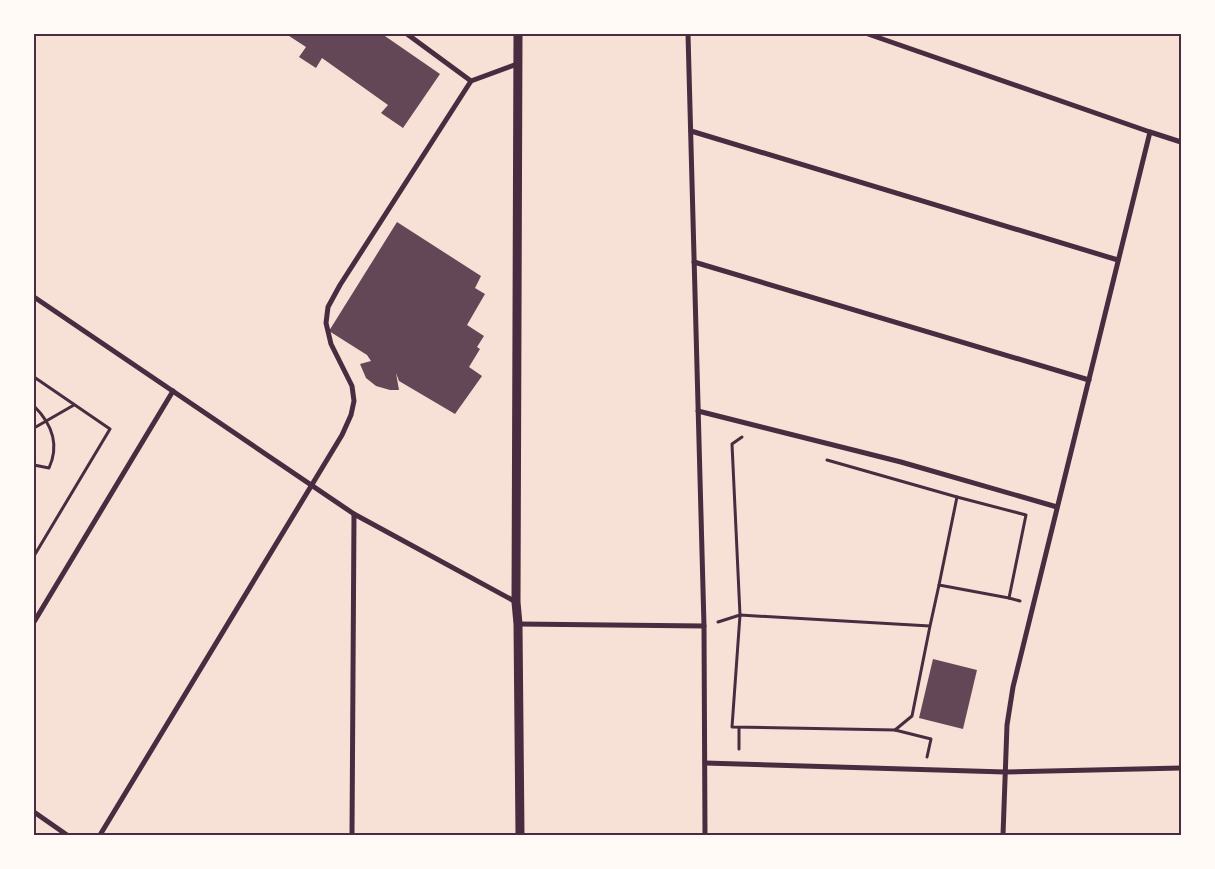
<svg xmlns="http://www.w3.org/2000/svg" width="1215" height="869" viewBox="0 0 1215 869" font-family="'Nunito Sans',sans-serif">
<rect width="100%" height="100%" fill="#f7e1d7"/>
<g fill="#644757">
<polygon points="286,34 382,34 440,74 403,128 381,113 388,105 322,58 316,68 299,57 306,47"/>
<polygon points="397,222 481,276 475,288 485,294 467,325 484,336 477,347 480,349 469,367 482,376 455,414 399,381 396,373 399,390 390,390 376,386 366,378 360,364 371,361 367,355 329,331"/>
<polygon points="933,659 977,670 963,729 919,718"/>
</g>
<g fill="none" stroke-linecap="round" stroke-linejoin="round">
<g stroke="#4a2c40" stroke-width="3">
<polyline points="34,377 110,429 34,556"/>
<path d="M34 406C52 424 60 444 49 468L34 465"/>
<polyline points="34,428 74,405"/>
<polyline points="827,460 957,497 939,585"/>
<polyline points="957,497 1026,515 1009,598 1020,601"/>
<polyline points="718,622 740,615 732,444 742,437"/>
<polyline points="930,626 912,716 895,730 732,727 740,615 930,626 939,585 1009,598"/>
<polyline points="739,728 739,749"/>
<polyline points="895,730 931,739 927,757"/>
</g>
<g stroke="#4a2c40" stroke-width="5">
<polyline points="407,34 471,81"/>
<polyline points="688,34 704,626 705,835"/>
<polyline points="868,34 1150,132 1013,687 1007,725 1003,835"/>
<polyline points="691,131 1118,260"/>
<polyline points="1150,132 1181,142"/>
<polyline points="694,262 1089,380"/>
<polyline points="34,297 354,514"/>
<polyline points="698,411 901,462 1057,507"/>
<polyline points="34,622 173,391"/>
<polyline points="518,624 704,626"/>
<polyline points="705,763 1005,772 1181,768"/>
<polyline points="34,812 67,835"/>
<polyline points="100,835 342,435 351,415 354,401 352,386 331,344 326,323 328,307 340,285 471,81 517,64"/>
<polyline points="352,835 354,514 516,602"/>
</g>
<polyline stroke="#4a2c40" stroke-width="9" points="518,34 516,602 518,624 520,835"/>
</g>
<rect width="1215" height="869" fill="none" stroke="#fffaf5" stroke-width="70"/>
<rect x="35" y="35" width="1145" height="799" fill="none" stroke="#4a2c40" stroke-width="2"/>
</svg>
